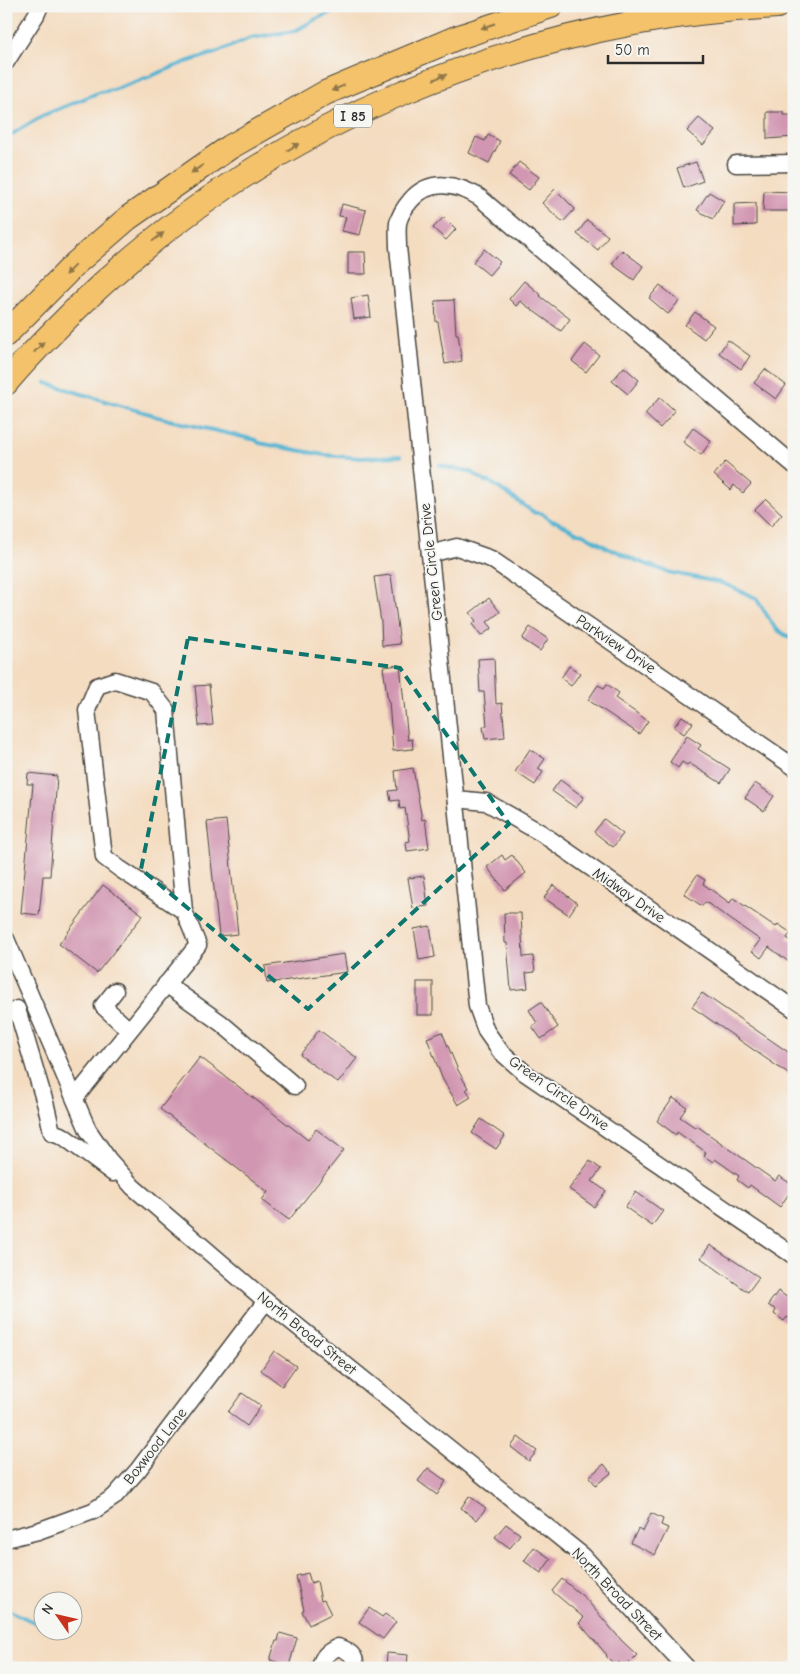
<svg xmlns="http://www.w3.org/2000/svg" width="800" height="1674" viewBox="0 0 800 1674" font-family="'Comic Neue',sans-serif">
<rect width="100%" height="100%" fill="#f6f6f2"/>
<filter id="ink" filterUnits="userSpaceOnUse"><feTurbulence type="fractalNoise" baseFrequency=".02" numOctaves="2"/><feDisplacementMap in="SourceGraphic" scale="10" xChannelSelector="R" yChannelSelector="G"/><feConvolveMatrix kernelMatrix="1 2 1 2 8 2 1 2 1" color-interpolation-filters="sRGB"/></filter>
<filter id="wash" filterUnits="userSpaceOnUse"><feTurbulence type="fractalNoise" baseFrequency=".0096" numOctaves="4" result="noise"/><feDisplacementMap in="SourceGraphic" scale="20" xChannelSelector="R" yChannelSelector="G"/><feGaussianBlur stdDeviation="1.12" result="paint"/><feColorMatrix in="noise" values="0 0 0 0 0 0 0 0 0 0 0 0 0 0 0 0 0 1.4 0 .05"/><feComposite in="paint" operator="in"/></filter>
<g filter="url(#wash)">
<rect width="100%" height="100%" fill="#f4dcc0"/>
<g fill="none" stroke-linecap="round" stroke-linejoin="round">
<g stroke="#52b3d1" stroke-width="4">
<polyline points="6,139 17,131 44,115 100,92 113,90 146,78 186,62 218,52 250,38 295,31 316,19 346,6"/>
<path d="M46 383C81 393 115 405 151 414 156 418 163 417 169 420L256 440 259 443 324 455 360 458 401 456"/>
<polyline points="440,465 449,468 464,470 473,473 484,481 490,482 535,513 541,513 552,521 557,522 578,533 583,534 611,550 616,551 632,559 668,572 722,583 756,598 775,628 794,641"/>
<polyline points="6,1609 40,1625"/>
</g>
</g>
<g id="blocks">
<g fill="#d196b1">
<polygon points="767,112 783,112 783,115 794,115 794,137 767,139"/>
<polygon points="699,118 715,131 703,145 687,131"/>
<polygon points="488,135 500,141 489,163 469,153 476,137 485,141"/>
<polygon points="519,162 539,177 529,190 509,175"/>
<polygon points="696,162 703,181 684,188 677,168"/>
<polygon points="555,189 575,209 563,222 542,203"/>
<polygon points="764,191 794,192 794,211 763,211"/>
<polygon points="709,192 724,201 713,219 697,210"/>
<polygon points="756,203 756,225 734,226 734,204"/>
<polygon points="342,204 366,210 360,235 342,231 346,217 339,216"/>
<polygon points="444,217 456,229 446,240 433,228"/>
<polygon points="587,220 608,236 598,250 577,234"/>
<polygon points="484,249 500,262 489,275 473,262"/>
<polygon points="622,250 643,266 634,280 612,264"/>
<polygon points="348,252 365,252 366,274 348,274"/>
<polygon points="524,281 541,295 540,296 570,319 561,331 520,301 516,306 509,299"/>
<polygon points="660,285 679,301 668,314 649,298"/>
<polygon points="368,295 371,317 354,319 351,298"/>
<polygon points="454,300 456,334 458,334 462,361 445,364 438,322 436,322 435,301"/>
<polygon points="695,312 714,326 704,339 685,325"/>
<polygon points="728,340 750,356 741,369 719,353"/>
<polygon points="585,344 599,355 586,372 572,361"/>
<polygon points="624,367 639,380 628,394 612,381"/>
<polygon points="765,369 786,385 776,399 754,383"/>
<polygon points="660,397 675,411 660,428 645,414"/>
<polygon points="693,428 711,441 701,455 683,442"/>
<polygon points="725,462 751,484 743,493 734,485 731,490 714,475"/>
<polygon points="766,499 782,514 771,526 755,510"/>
<polygon points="391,575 400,644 382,646 381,622 374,577"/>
<polygon points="489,598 500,612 487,622 492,628 481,636 472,624 476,621 470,613"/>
<polygon points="530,627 548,639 540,651 522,639"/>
<polygon points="494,658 496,704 502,703 505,737 485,739 483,727 487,726 484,692 480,692 478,659"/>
<polygon points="400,665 408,740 412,739 413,749 393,751 389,702 388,702 383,667"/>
<polygon points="569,666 580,673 571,686 561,678"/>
<polygon points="607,684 619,693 615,698 648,721 639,734 588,700 598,685 604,688"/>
<polygon points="209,685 213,725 199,726 195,686"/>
<polygon points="682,716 693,723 684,734 674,727"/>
<polygon points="687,736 701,745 698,749 730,769 721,783 689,763 687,765 682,762 678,768 670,762"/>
<polygon points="530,749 545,759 538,769 543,772 535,785 515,772"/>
<polygon points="413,768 422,820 425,819 429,848 407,851 406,842 410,841 405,808 400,809 399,800 391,801 389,791 397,790 395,771"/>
<polygon points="28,773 57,776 50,876 43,876 39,915 21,913 33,784 27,784"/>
<polygon points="560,780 584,797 576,808 552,791"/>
<polygon points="755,783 774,796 764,811 745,798"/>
<polygon points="604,819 623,834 613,847 594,832"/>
<polygon points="226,820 238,934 219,936 207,822"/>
<polygon points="502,855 505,860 512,855 526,873 505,890 487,867"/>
<polygon points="697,875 705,880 703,884 730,903 733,898 776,927 778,924 791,933 787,938 794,943 794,956 789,962 769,947 761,958 752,951 760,940 710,905 705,902 702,906 684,894"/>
<polygon points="424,876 428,906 413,908 408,878"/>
<polygon points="103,885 143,915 97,973 59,944"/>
<polygon points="553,885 577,903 569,915 544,898"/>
<polygon points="504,913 521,913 523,957 533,956 535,972 526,973 528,988 511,990 507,943 505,943"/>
<polygon points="430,926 435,957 419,960 414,929"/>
<polygon points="344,954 347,972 267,983 265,966"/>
<rect x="417" y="982" width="16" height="33"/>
<polygon points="702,993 794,1056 794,1078 692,1007"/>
<polygon points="541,1002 558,1027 541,1039 532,1026 537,1023 529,1010"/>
<polygon points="319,1030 357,1058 338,1083 300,1055"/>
<polygon points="442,1032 458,1070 468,1088 466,1089 471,1097 458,1105 442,1078 427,1038"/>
<polygon points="200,1057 308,1140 316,1129 344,1150 289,1220 262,1200 268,1192 160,1109"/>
<polygon points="673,1098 687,1107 680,1117 696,1128 697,1126 775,1181 779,1176 794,1186 780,1207 750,1185 748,1188 737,1180 739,1176 715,1159 713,1162 704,1156 706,1152 677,1132 676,1135 657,1121"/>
<polygon points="481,1119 505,1136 496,1149 472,1133"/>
<polygon points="590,1161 601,1169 592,1181 606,1191 594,1207 569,1189"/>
<polygon points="636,1192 663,1211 652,1226 625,1207"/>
<polygon points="710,1245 759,1277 748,1292 701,1258"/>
<polygon points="778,1291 794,1302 794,1322 787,1317 784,1321 774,1314 776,1310 768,1305"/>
<polygon points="274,1351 296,1366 282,1386 261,1370"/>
<polygon points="242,1393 261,1406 247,1426 228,1412"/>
<polygon points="518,1437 537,1451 529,1461 511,1447"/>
<polygon points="604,1464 611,1473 596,1485 589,1477"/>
<polygon points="428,1468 446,1481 437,1495 418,1481"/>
<polygon points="469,1496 486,1508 477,1520 461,1508"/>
<polygon points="651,1513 663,1519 661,1525 668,1528 655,1555 631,1543 638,1529 643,1532"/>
<polygon points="506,1524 520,1534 510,1548 495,1537"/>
<polygon points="534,1547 551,1559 541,1573 524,1561"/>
<polygon points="308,1573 311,1583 317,1581 321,1601 324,1600 331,1614 309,1625 302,1611 304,1610 296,1576"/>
<polygon points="562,1579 585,1598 622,1641 637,1655 624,1668 619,1662 616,1666 606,1656 607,1655 579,1623 584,1618 552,1591"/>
<polygon points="369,1608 382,1617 385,1614 396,1622 383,1639 359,1622"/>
<polygon points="280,1633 297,1638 289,1666 270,1660 276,1641 278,1641"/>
<polygon points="387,1653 408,1655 407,1665 402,1665 401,1668 386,1668"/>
</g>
</g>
</g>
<g filter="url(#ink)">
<use href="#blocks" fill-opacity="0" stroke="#494641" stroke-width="1"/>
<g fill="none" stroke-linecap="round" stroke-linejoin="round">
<defs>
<g id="minor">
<polyline points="6,62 36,15 40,6"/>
<polyline points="736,164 794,163"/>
<path d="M794 465 479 197C457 184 430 178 411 200 405 207 400 214 398 223 397 231 398 240 398 247L477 1006 486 1031 500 1051 525 1073 794 1256"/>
<polyline points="430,554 457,547 491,559 794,767"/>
<polyline points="456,799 486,802 541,833 794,1009"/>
<polyline points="6,939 88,1130 108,1159 133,1187 266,1301 583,1556 687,1668"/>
<polyline points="166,984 221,1023 295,1086"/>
<polyline points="115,991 103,1006 129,1030"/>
<polyline points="17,1009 46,1106 52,1132 63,1136 113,1173"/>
<polyline points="75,1098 198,945 184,911 166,710 152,692 115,680 97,686 87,710 104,857 120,869 184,911"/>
<polyline points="6,1539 38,1531 93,1511 114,1497 138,1470 266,1301"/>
<path d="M320 1668C322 1656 328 1652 338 1647 348 1651 357 1655 355 1668"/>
</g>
<g id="highway">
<polyline points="6,334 76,263 128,218 230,147 325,93 456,38 551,6"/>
<path d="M6 383C28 356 54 331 79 306 265 125 518 20 777 6"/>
</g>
</defs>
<use href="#minor" stroke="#494641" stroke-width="19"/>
<use href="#highway" stroke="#494641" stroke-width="26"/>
<use href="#minor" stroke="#fff" stroke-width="16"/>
<use href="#highway" stroke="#f3c26a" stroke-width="24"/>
</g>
<defs><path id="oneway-solid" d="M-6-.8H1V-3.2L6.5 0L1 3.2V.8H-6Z" transform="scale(1.25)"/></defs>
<g fill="#8f764a">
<use href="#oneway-solid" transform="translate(488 26) rotate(161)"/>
<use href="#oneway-solid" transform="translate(440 77) rotate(-22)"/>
<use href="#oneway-solid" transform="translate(338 88) rotate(157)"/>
<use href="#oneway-solid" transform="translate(293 147) rotate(-31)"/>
<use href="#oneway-solid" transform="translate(197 169) rotate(146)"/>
<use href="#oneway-solid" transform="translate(158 237) rotate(-37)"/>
<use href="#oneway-solid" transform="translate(70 270) rotate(134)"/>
<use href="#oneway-solid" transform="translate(39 347) rotate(-47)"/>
</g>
</g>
<path fill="none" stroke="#0f766e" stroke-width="4" stroke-dasharray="10 6" stroke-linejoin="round" d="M188 638 400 668 509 824 308 1009 141 869Z"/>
<g text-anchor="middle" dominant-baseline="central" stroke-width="4" stroke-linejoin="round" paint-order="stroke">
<rect fill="#f6f6f2" stroke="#686867" stroke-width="1" x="334" y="104.5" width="38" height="23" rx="4"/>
<g font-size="14" font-weight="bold" fill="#2b2b2b">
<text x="353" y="116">I 85</text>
</g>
<g font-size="15" fill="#2b2b2b" stroke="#f6f6f2">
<text transform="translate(431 562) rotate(-96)">Green Circle Drive</text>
<text transform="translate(616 644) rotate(34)">Parkview Drive</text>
<text transform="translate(629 895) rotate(35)">Midway Drive</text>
<text transform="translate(559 1093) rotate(35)">Green Circle Drive</text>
<text transform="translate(307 1333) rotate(39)">North Broad Street</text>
<text transform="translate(155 1446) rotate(-52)">Boxwood Lane</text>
<text transform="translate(617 1594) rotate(46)">North Broad Street</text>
</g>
</g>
<rect width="800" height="1674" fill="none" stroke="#f6f6f2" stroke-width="25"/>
<g transform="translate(58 1616) rotate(304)"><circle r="24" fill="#f6f6f2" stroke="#a5a5a2"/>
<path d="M0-4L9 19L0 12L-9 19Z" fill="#c8321e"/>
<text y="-8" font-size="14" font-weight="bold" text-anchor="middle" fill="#2b2b2b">N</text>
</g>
<path d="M608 55v8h95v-8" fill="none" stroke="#2b2b2b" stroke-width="2.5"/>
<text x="615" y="55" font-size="15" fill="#2b2b2b" stroke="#f6f6f2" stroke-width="4" paint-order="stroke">50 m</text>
</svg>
